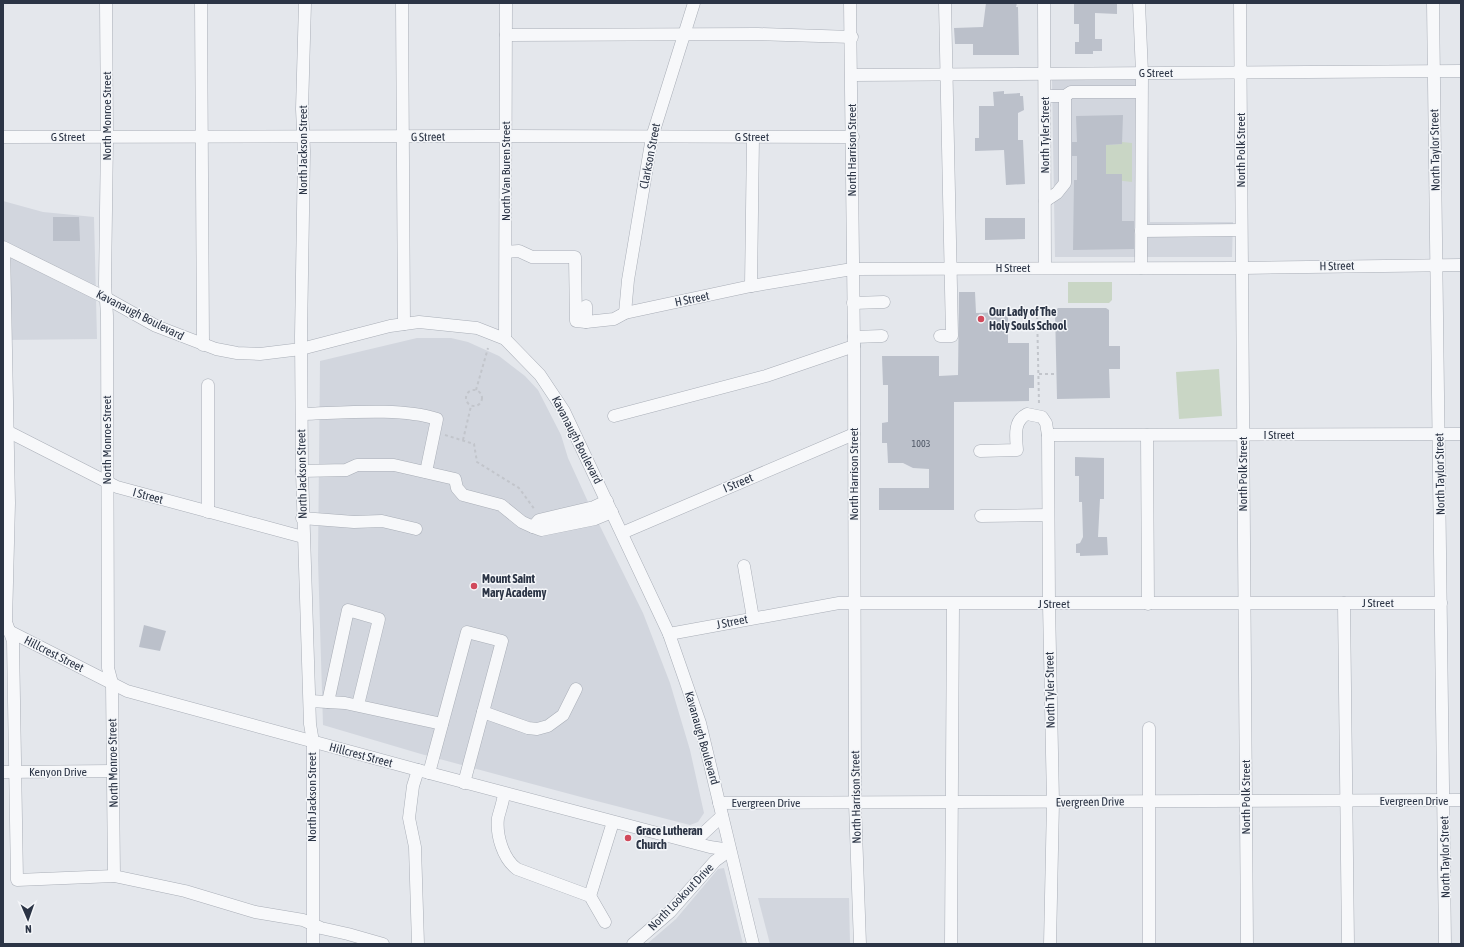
<svg xmlns="http://www.w3.org/2000/svg" width="1464" height="947" viewBox="0 0 1464 947" font-family="'Asap Condensed',sans-serif">
<rect width="100%" height="100%" fill="#e4e7ec"/>
<g fill="#d2d6de">
<polygon points="1147,79 1150,222 1233,222 1232,257 1055,257 1052,80"/>
<polygon points="3,201 43,212 94,217 97,339 3,340"/>
<polygon points="417,338 451,338 468,342 499,356 525,376 538,390 561,435 568,458 589,504 643,613 670,683 690,750 704,813 698,822 690,825 581,797 421,754 323,725 318,560 320,361"/>
<polygon points="724,868 743,944 647,944 676,919 718,869"/>
<polygon points="758,898 849,898 850,944 770,944"/>
</g>
<g fill="#c9d6c5">
<polygon points="1122,142 1132,143 1132,182 1106,179 1106,145 1122,144"/>
<polygon points="1068,282 1112,282 1112,300 1109,303 1068,303"/>
<polygon points="1219,369 1222,416 1179,419 1176,372"/>
</g>
<g fill="#bbc0ca">
<polygon points="986,3 1017,3 1016,7 1018,7 1019,55 973,55 973,44 955,44 954,28 983,27"/>
<polygon points="1074,4 1117,4 1117,14 1095,13 1095,39 1102,39 1102,51 1093,51 1093,54 1075,54 1075,42 1079,42 1079,24 1074,24"/>
<polygon points="1004,91 1004,94 1020,93 1020,96 1023,96 1024,110 1018,113 1018,140 1023,140 1025,184 1006,185 1004,150 975,151 975,138 979,138 979,106 994,106 993,92"/>
<polygon points="1123,115 1122,144 1106,145 1106,174 1122,174 1122,221 1134,221 1134,249 1073,250 1074,180 1077,180 1077,156 1072,156 1072,142 1077,142 1076,116"/>
<polygon points="53,217 79,217 80,241 53,241"/>
<polygon points="985,218 1025,218 1025,239 985,240"/>
<polygon points="959,292 975,292 976,313 1008,312 1008,343 1029,343 1029,375 1034,375 1034,388 1029,388 1029,401 954,402 954,510 879,510 879,488 929,488 929,469 913,468 903,463 888,463 887,443 882,443 882,423 888,422 888,385 883,385 882,356 939,356 939,376 958,375"/>
<polygon points="1058,308 1106,308 1109,310 1109,346 1120,346 1120,369 1109,369 1110,398 1057,399 1055,311"/>
<polygon points="1075,457 1104,458 1104,499 1100,499 1098,537 1107,537 1108,555 1080,556 1080,553 1076,553 1076,544 1080,543 1083,537 1082,502 1079,502 1079,476 1075,476"/>
<polygon points="144,625 166,631 160,651 139,647"/>
</g>
<g fill="none" stroke-linecap="round" stroke-linejoin="round">
<defs>
<g id="minor">
<polyline points="106,3 107,137 105,284 107,316 108,668 112,683 114,876"/>
<polyline points="201,3 203,345"/>
<polyline points="305,3 302,109 304,151 301,336 302,471 310,724 313,742 313,944"/>
<polyline points="402,3 404,324"/>
<polyline points="850,3 854,346 855,803 860,944"/>
<polyline points="1044,3 1045,268"/>
<polyline points="1139,3 1142,73 1141,268"/>
<polyline points="1240,3 1247,944"/>
<polyline points="1433,3 1445,944"/>
<polyline points="506,35 758,34 852,37"/>
<polyline points="852,75 1461,71"/>
<polyline points="1045,96 1065,96 1071,92 1141,92"/>
<polyline points="3,137 492,136 853,137"/>
<polyline points="1045,201 1057,193 1065,183 1065,96"/>
<polyline points="1141,231 1241,230"/>
<polyline points="3,247 106,298 156,326 216,349 237,353 260,354 301,349 390,326 419,322 477,328 505,339 540,375 564,411 669,634 700,723 753,944"/>
<polyline points="4,248 9,503 6,622 13,641 17,880 114,876 185,891 255,912 303,920 321,928 348,934 383,944"/>
<polyline points="506,252 519,251 532,257 575,257 576,321 586,322"/>
<polyline points="751,286 753,137"/>
<polyline points="853,303 884,302"/>
<polyline points="586,306 586,322 614,319 625,313 751,286 852,269 1242,268 1461,265"/>
<polyline points="625,313 628,280 652,137 694,3"/>
<polyline points="940,336 952,336 945,3"/>
<polyline points="854,337 882,336"/>
<polyline points="505,339 506,3"/>
<path d="M302 414C341 413 400 407 437 419L426 472"/>
<polyline points="614,416 766,376 854,346"/>
<polyline points="3,429 117,487 303,537"/>
<polyline points="1048,435 1461,434"/>
<polyline points="1147,435 1148,604"/>
<path d="M980 451 1017 450C1016 437 1013 421 1027 414L1042 417 1046 423 1048 435 1049 604 1053 802 1050 944"/>
<polyline points="302,471 346,470 357,465 394,465 455,479 457,488 463,495 501,505 522,522 533,527"/>
<polyline points="607,501 594,507 539,520 533,527 541,530 595,519 612,512"/>
<polyline points="208,512 208,385"/>
<polyline points="981,516 1048,515"/>
<polyline points="302,518 354,522 382,521 416,529"/>
<polyline points="622,533 854,434"/>
<polyline points="744,566 753,618"/>
<polyline points="1344,603 1348,944"/>
<polyline points="7,630 127,691 418,770 710,847 730,850"/>
<polyline points="669,634 839,603 1441,603"/>
<polyline points="310,701 345,703 442,724"/>
<polyline points="328,702 348,610 379,619 358,705"/>
<polyline points="483,712 528,728 537,729 548,726 563,715 576,689"/>
<polyline points="1149,728 1149,944"/>
<polyline points="3,772 113,771"/>
<polyline points="429,773 467,632 502,641 464,783"/>
<path d="M504 794C503 802 500 810 498 818 496 835 503 859 517 869L590 896 605 922"/>
<polyline points="719,803 1461,800"/>
<polyline points="694,842 722,816"/>
<polyline points="590,896 613,822"/>
<polyline points="418,944 415,847 409,818 413,786 418,770"/>
<polyline points="633,944 670,912 715,861 730,850"/>
<polyline points="951,944 953,604"/>
</g>
</defs>
<use href="#minor" stroke="#a9aeb7" stroke-width="13"/>
<g stroke="#c2c5cb" stroke-width="2" stroke-dasharray="3 3" stroke-linecap="butt">
<polyline points="1037,310 1039,404"/>
<polyline points="1039,374 1054,374"/>
<circle cx="474" cy="398" r="8"/>
<polyline points="476,390 488,348"/>
<polyline points="445,435 474,444 477,462 519,488 535,510"/>
<polyline points="463,440 471,406"/>
</g>
<use href="#minor" stroke="#f7f8fa" stroke-width="12"/>
</g>
<g fill="#d1495b" stroke="#f4f6f9" stroke-width="1.5">
<circle cx="981" cy="319" r="4"/>
<circle cx="474" cy="586" r="4"/>
<circle cx="628" cy="838" r="4"/>
</g>
<g text-anchor="middle" dominant-baseline="central" stroke-width="3" stroke-linejoin="round" paint-order="stroke">
<g font-size="10" fill="#4f5766">
<text x="921" y="443">1003</text>
</g>
<g font-size="12" fill="#2b3445" stroke="#f4f6f9">
<text x="1156" y="73">G Street</text>
<text transform="translate(107 116) rotate(-90)">North Monroe Street</text>
<text transform="translate(1045 135) rotate(-90)">North Tyler Street</text>
<text x="68" y="137">G Street</text>
<text transform="translate(428 137) rotate(-1)">G Street</text>
<text x="752" y="137">G Street</text>
<text transform="translate(303 150) rotate(-90)">North Jackson Street</text>
<text transform="translate(852 150) rotate(-90)">North Harrison Street</text>
<text transform="translate(1241 150) rotate(-90)">North Polk Street</text>
<text transform="translate(1435 150) rotate(-91)">North Taylor Street</text>
<text transform="translate(650 156) rotate(-79)">Clarkson Street</text>
<text transform="translate(506 171) rotate(-90)">North Van Buren Street</text>
<text transform="translate(1337 266) rotate(-1)">H Street</text>
<text x="1013" y="268">H Street</text>
<text transform="translate(692 299) rotate(-12)">H Street</text>
<text transform="translate(140 315) rotate(27)">Kavanaugh Boulevard</text>
<text x="1279" y="435">I Street</text>
<text transform="translate(107 440) rotate(-90)">North Monroe Street</text>
<text transform="translate(577 440) rotate(63)">Kavanaugh Boulevard</text>
<text transform="translate(302 474) rotate(-91)">North Jackson Street</text>
<text transform="translate(854 474) rotate(-90)">North Harrison Street</text>
<text transform="translate(1243 474) rotate(-90)">North Polk Street</text>
<text transform="translate(1440 474) rotate(-91)">North Taylor Street</text>
<text transform="translate(738 483) rotate(-23)">I Street</text>
<text transform="translate(148 496) rotate(15)">I Street</text>
<text x="1378" y="603">J Street</text>
<text x="1054" y="604">J Street</text>
<text transform="translate(732 622) rotate(-11)">J Street</text>
<text transform="translate(54 654) rotate(27)">Hillcrest Street</text>
<text transform="translate(1050 690) rotate(-91)">North Tyler Street</text>
<text transform="translate(702 738) rotate(74)">Kavanaugh Boulevard</text>
<text transform="translate(361 755) rotate(15)">Hillcrest Street</text>
<text transform="translate(113 763) rotate(-91)">North Monroe Street</text>
<text x="58" y="772">Kenyon Drive</text>
<text transform="translate(312 797) rotate(-90)">North Jackson Street</text>
<text transform="translate(856 797) rotate(-91)">North Harrison Street</text>
<text transform="translate(1246 797) rotate(-90)">North Polk Street</text>
<text x="1414" y="801">Evergreen Drive</text>
<text transform="translate(1090 802) rotate(-1)">Evergreen Drive</text>
<text x="766" y="803">Evergreen Drive</text>
<text transform="translate(1445 857) rotate(-91)">North Taylor Street</text>
<text transform="translate(681 897) rotate(-46)">North Lookout Drive</text>
</g>
<g font-size="12" font-weight="bold" fill="#2b3445" stroke="#f4f6f9" text-anchor="start">
<text x="989" y="312">Our Lady of The<tspan x="989" dy="14">Holy Souls School</tspan></text>
<text x="482" y="579">Mount Saint<tspan x="482" dy="14">Mary Academy</tspan></text>
<text x="636" y="831">Grace Lutheran<tspan x="636" dy="14">Church</tspan></text>
</g>
</g>
<rect width="1464" height="947" fill="none" stroke="#2b3445" stroke-width="8"/>
<g transform="translate(28 919) rotate(178)" stroke="#f4f6f9" stroke-width="3" paint-order="stroke">
<path d="M0-3L7 15L0 10L-7 15Z" fill="#2b3445"/>
<text y="-6" font-size="11" font-weight="bold" text-anchor="middle" fill="#2b3445">N</text>
</g>
</svg>
